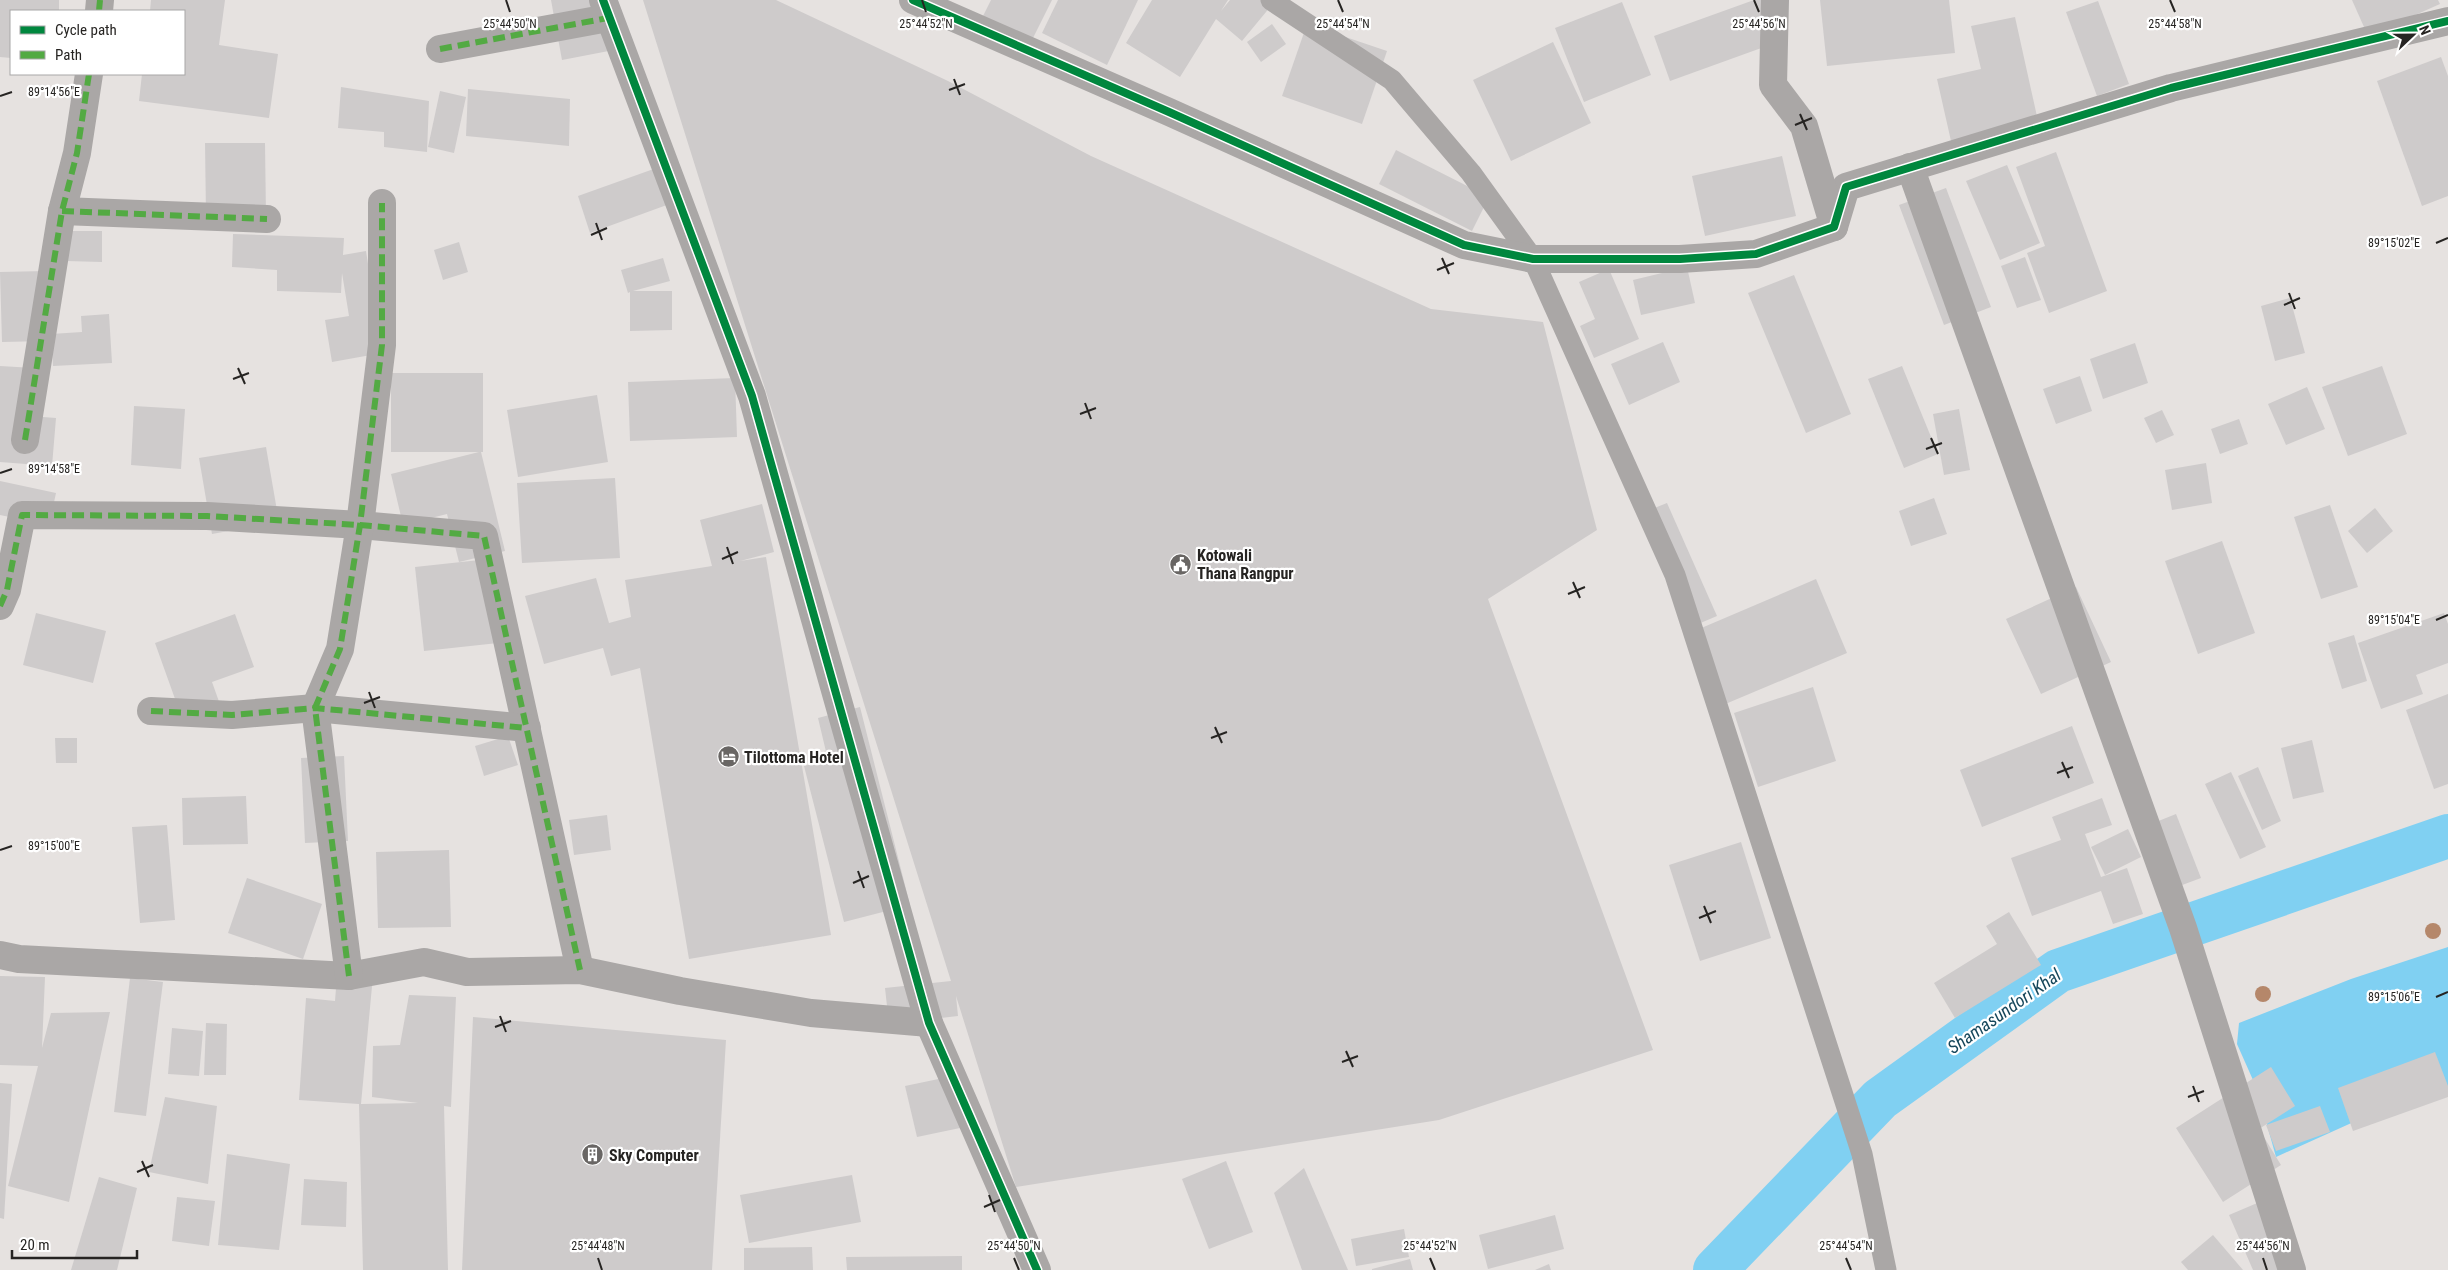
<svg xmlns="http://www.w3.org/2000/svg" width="2448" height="1270" viewBox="0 0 2448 1270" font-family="'Roboto Condensed',sans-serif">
<rect width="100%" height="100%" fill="#e6e2e0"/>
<polygon fill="#80d0f2" points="2448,947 2448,1093 2378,1111 2276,1157 2257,1089 2237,1044 2239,1023 2351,979"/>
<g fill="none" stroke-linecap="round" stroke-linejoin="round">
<polyline stroke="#80d0f2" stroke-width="44" points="1715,1270 1880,1099 2058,971 2448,836"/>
</g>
<g fill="#cecbcb">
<polygon points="0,0 59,0 59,11 11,11 11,58 0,57"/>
<polygon points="151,0 225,0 219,45 278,54 269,118 139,101 142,74 184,74 184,11 150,11"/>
<polygon points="551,0 610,0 619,49 562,60"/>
<polygon points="643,0 776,0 948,81 1091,156 1431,309 1543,322 1597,530 1488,599 1653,1050 1439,1120 1016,1187 956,996 958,1016 889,1024 885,988 951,981"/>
<polygon points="991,0 1052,0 1032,40 983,16"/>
<polygon points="1058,0 1138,0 1107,65 1042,33"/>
<polygon points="1152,0 1228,0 1221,11 1230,0 1276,0 1242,41 1216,19 1180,77 1126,43"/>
<polygon points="1754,0 1765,0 1781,41 1670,81 1654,36"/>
<polygon points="1820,0 1949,0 1955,53 1827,66"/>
<polygon points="2352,0 2438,0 2440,4 2368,36"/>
<polygon points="2098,1 2129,84 2097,96 2066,12"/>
<polygon points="1622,2 1651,75 1584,102 1555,28"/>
<polygon points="2015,17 2038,121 1951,141 1937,79 1981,69 1971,26"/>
<polygon points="1272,24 1286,44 1261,62 1247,42"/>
<polygon points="1307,24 1387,51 1362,124 1282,96"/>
<polygon points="1553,42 1591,123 1511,161 1473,80"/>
<polygon points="2441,57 2448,76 2448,196 2422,206 2377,81"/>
<polygon points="341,87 429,101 427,152 384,147 384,132 338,128"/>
<polygon points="468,89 570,99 569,146 466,136"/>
<polygon points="440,91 466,97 454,153 428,147"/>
<polygon points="205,143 265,143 266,217 206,216"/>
<polygon points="1396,150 1489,197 1472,231 1379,184"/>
<polygon points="2056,152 2107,291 2049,313 2027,253 2045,246 2016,167"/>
<polygon points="1782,156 1796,216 1705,236 1692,176"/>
<polygon points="2007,165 2040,243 2000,260 1966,181"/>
<polygon points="662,166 675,202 590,233 578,196"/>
<polygon points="1946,188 1991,307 1944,325 1899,205"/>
<polygon points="66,231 102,231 102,262 66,261"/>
<polygon points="233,234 344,238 343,255 366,251 382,353 332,362 325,320 349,316 342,273 341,293 277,291 277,270 232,267"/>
<polygon points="459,242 468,272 443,280 434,250"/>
<polygon points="2025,257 2041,300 2017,308 2001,266"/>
<polygon points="663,258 670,281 633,291 672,291 672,330 630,331 630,292 628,293 621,270"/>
<polygon points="1687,267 1695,303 1641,315 1633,280"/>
<polygon points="1609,269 1639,339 1594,358 1580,326 1595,319 1579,282"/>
<polygon points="46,271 47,341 2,342 0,272"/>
<polygon points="1794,275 1851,414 1806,433 1748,293"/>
<polygon points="2290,298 2305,353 2275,361 2261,306"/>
<polygon points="109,314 112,363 53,366 51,334 82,332 81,316"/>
<polygon points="1663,342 1680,382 1629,405 1611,364"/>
<polygon points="2135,343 2148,383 2103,399 2090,359"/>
<polygon points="0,366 34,368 30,416 56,418 52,466 0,462"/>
<polygon points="1902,366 1938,454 1904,468 1868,379"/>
<polygon points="2382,366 2407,434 2348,456 2322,387"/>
<polygon points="391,373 483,373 483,452 481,452 505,551 459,562 447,514 403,525 391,474 479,452 391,452"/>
<polygon points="2080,376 2092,411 2056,424 2043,389"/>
<polygon points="735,378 737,437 630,441 628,382"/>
<polygon points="2307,387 2325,429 2286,445 2268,404"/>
<polygon points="597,395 608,462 518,477 507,410"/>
<polygon points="134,406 185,409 181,469 131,465"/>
<polygon points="1959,409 1970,470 1944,475 1933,414"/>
<polygon points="2162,410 2174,435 2156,443 2144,418"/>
<polygon points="2239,419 2248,444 2220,454 2211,429"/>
<polygon points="266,447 279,522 212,534 199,458"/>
<polygon points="2206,463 2212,503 2172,510 2165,470"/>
<polygon points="615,478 620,558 522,563 517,483"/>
<polygon points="0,481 56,493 49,525 0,515"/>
<polygon points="1934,498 1947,534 1911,546 1899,511"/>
<polygon points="1667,503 1717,616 1691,627 1642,513"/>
<polygon points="762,504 774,552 740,561 766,557 831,935 689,959 640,668 611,676 603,648 544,664 525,596 596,578 609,623 631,617 625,580 712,566 700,520"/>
<polygon points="2330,505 2358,587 2321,599 2294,517"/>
<polygon points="2375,508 2393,531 2367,553 2348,531"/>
<polygon points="2222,541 2255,633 2198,654 2165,561"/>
<polygon points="489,559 498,643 424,651 415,567"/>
<polygon points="1816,579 1847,653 1723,705 1692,632"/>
<polygon points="2076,587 2111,662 2041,694 2006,619"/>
<polygon points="36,613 106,631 93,683 23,665"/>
<polygon points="2444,613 2448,624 2448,663 2416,675 2423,694 2381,709 2358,643"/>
<polygon points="235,614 254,667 212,682 222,710 184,724 155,643"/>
<polygon points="2354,635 2367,681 2342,689 2328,643"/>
<polygon points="1813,687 1836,761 1758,787 1734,713"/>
<polygon points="2448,694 2448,784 2434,789 2406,710"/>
<polygon points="860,707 910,905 844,922 804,766 828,760 818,718"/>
<polygon points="2072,726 2094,783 1982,827 1960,770"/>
<polygon points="508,736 518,765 484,776 475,746"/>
<polygon points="55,738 77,738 77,763 56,763"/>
<polygon points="2312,740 2324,792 2293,799 2281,748"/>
<polygon points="344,756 348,841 305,843 301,758"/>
<polygon points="2258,767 2281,821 2262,830 2238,776"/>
<polygon points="2231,772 2266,847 2240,859 2205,784"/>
<polygon points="246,796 248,844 183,845 182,798"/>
<polygon points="2102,798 2112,825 2085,834 2101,877 2127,868 2143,914 2113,924 2101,891 2032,916 2011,858 2061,840 2052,817"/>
<polygon points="2176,814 2201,878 2166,891 2141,828"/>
<polygon points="607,815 611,850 574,855 569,820"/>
<polygon points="167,825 175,920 140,923 132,827"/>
<polygon points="2128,829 2141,857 2105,875 2091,847"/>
<polygon points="1741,842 1771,938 1700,961 1669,865"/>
<polygon points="449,850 451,927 378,928 376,852"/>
<polygon points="247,878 322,904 303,959 228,933"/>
<polygon points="2009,912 2041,965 1955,1018 1934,983 1997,944 1986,926"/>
<polygon points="338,963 374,965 361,1104 418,1103 372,1097 373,1046 400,1045 409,995 456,997 451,1107 444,1106 448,1270 363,1270 359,1104 299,1100 306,998 335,1001"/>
<polygon points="0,976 45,977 42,1048 51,1013 110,1012 69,1202 8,1186 38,1066 0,1065"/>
<polygon points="130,978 163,982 146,1116 114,1112"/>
<polygon points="473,1017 726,1040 712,1270 462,1270"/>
<polygon points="206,1023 227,1024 226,1075 204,1075"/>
<polygon points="172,1028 203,1031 199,1076 168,1074"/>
<polygon points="2435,1052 2448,1086 2448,1097 2353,1131 2338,1088"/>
<polygon points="2271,1067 2295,1106 2259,1129 2281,1165 2223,1202 2176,1128"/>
<polygon points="948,1077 960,1128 917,1137 905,1086"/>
<polygon points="0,1083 12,1084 4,1219 0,1218"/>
<polygon points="165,1097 217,1106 208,1184 149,1172"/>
<polygon points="2320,1106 2330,1132 2276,1151 2266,1125"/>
<polygon points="227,1154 290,1164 279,1250 218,1245"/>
<polygon points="1226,1161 1253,1232 1209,1249 1182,1179"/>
<polygon points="1304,1168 1348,1270 1302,1270 1274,1193"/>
<polygon points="852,1175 861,1222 749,1243 740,1195"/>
<polygon points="99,1177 137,1188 117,1270 71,1270"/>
<polygon points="304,1179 347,1182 346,1227 301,1225"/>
<polygon points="177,1197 215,1201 209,1246 172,1241"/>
<polygon points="2269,1198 2300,1270 2253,1270 2229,1215"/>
<polygon points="1555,1215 1564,1249 1488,1269 1479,1235"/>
<polygon points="1404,1229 1409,1257 1356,1266 1351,1239"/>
<polygon points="2213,1235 2243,1270 2188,1270 2181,1262"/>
<polygon points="812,1247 813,1270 744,1270 744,1248"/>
<polygon points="962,1256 962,1270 847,1270 846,1257"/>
<polygon points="1410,1259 1413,1270 1372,1270 1372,1269"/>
<polygon points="1549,1264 1551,1270 1535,1270"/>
</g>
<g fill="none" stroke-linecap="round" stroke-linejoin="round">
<polyline stroke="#aaa7a6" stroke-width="21" points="1271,0 1392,80 1471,173 1533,259 1675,575 1862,1154 1886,1270"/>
<g stroke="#aaa7a6" stroke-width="28">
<polyline points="603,0 752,396 929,1023 1037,1270"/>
<polyline points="913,0 1169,112 1464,245 1533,259 1680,259 1756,254 1834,227 1846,187 2171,88 2448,21"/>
<polyline points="1775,0 1773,85 1804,126 1834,227"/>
<polyline points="99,11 100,0"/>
<polyline points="440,49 608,18"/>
<polyline points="1910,167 2183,928 2292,1270"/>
<polyline points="62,211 267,219"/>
<polyline points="25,440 62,211 77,153 89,74"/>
<polyline points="0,606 7,590 22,515 207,516 360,525 484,536 580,970"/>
<polyline points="151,711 232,715 315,708 527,728"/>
<polyline points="0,955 19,959 349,976 424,962 467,972 580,970 680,991 811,1013 929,1023"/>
<polyline points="349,976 315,708 340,649 360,525 382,345 382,203"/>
</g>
<g stroke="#53aa43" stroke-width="6" stroke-dasharray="12 6" stroke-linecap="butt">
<polyline points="99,11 100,0"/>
<polyline points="440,49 608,18"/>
<polyline points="62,211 267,219"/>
<polyline points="25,440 62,211 77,153 89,74"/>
<polyline points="0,606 7,590 22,515 207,516 360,525 484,536 580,970"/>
<polyline points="151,711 232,715 315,708 527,728"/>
<polyline points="349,976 315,708 340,649 360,525 382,345 382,203"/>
</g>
<defs>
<g id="cycleway">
<polyline points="603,0 752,396 929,1023 1037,1270"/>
<polyline points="913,0 1169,112 1464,245 1533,259 1680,259 1756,254 1834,227 1846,187 2171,88 2448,21"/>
</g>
</defs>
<use href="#cycleway" stroke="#fff" stroke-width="11"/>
<use href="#cycleway" stroke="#00873e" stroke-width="8"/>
</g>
<g fill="#b5876a">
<circle cx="2433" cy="931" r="8"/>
<circle cx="2263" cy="994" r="8"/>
</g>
<path fill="none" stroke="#262422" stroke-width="2" d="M506 0 510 12M922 0 926 12M1338 0 1343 12M1754 0 1759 12M2170 0 2175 12M954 79 960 95M949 90 965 84M0 96 12 92M1800 114 1807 130M1795 125 1812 118M596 223 602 240M591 235 607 228M2436 243 2448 238M1442 258 1449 274M1437 270 1454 263M2289 293 2295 309M2284 305 2300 298M238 368 245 384M233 379 249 373M1085 403 1091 419M1080 414 1096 408M1931 438 1938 454M1926 449 1942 443M0 473 12 469M727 547 733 564M722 559 738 552M1573 582 1580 598M1568 594 1585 587M2436 620 2448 615M369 692 375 708M364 703 380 697M1215 727 1222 743M1211 738 1227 732M2062 762 2069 778M2057 773 2073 767M0 850 12 846M858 871 864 888M853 883 869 876M1704 906 1711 923M1699 918 1716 911M2436 997 2448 992M500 1016 506 1032M495 1027 511 1021M1346 1051 1353 1067M1342 1062 1358 1056M2193 1086 2199 1102M2188 1097 2204 1091M142 1161 149 1177M137 1172 153 1165M989 1195 995 1212M984 1207 1000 1200M598 1258 602 1270M1014 1258 1019 1270M1430 1258 1435 1270M1846 1258 1851 1270M2263 1258 2267 1270"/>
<defs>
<symbol id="civic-disc" viewBox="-11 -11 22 22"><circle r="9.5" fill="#696664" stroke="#fff"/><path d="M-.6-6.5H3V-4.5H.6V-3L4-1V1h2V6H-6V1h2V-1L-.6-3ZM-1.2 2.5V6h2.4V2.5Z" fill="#fff"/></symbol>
<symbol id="hotel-disc" viewBox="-11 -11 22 22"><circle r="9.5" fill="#696664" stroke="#fff"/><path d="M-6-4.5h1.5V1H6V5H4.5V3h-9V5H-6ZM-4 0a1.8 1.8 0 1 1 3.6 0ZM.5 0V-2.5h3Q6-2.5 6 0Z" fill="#fff"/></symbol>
<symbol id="building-disc" viewBox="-11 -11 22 22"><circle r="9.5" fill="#696664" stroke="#fff"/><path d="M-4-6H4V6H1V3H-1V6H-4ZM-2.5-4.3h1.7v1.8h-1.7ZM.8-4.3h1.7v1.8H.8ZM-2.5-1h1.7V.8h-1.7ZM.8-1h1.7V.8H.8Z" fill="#fff"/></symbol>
</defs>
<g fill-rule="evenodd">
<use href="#civic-disc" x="1168" y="552" width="25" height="25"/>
<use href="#hotel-disc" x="716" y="744" width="25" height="25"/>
<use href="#building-disc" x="580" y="1142" width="25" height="25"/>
</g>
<g text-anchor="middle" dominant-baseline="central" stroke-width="4.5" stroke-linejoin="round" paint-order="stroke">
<g font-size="16" font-weight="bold" fill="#262422" stroke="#fff" text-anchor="start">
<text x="1197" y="555">Kotowali<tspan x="1197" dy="18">Thana Rangpur</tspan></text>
<text x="744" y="757">Tilottoma Hotel</text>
<text x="609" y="1155">Sky Computer</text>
</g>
<g font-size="18" font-style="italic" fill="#16475b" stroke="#fff">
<text transform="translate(2004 1011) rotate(-35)">Shamasundori Khal</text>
</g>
</g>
<g font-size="12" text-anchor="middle" fill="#262422" stroke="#fff" stroke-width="4.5" stroke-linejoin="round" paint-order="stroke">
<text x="510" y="28">25°44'50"N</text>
<text x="926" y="28">25°44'52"N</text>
<text x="1343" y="28">25°44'54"N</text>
<text x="1759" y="28">25°44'56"N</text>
<text x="2175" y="28">25°44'58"N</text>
<text x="54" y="96">89°14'56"E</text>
<text x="2394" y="247">89°15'02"E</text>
<text x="54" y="473">89°14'58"E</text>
<text x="2394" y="624">89°15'04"E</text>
<text x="54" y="850">89°15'00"E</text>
<text x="2394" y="1001">89°15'06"E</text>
<text x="598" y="1250">25°44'48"N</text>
<text x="1014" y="1250">25°44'50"N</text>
<text x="1430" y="1250">25°44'52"N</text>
<text x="1846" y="1250">25°44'54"N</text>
<text x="2263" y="1250">25°44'56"N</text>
</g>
<rect x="10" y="10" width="175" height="65" fill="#ffffff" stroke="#a8a7a7"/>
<rect x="20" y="26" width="25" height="8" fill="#00873e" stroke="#a8a7a7"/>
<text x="55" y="35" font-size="15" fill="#262422">Cycle path</text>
<rect x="20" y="51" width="25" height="8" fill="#53aa43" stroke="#a8a7a7"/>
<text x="55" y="60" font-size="15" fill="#262422">Path</text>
<g transform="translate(2413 35) rotate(68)" stroke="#ffffff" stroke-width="4" paint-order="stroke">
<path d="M0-4L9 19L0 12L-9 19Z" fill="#262422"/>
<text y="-8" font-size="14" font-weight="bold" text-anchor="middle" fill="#262422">N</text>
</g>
<path d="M12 1250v8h125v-8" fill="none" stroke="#262422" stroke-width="2.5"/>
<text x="20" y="1250" font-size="15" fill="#262422" stroke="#ffffff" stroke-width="4" paint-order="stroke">20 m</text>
</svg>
